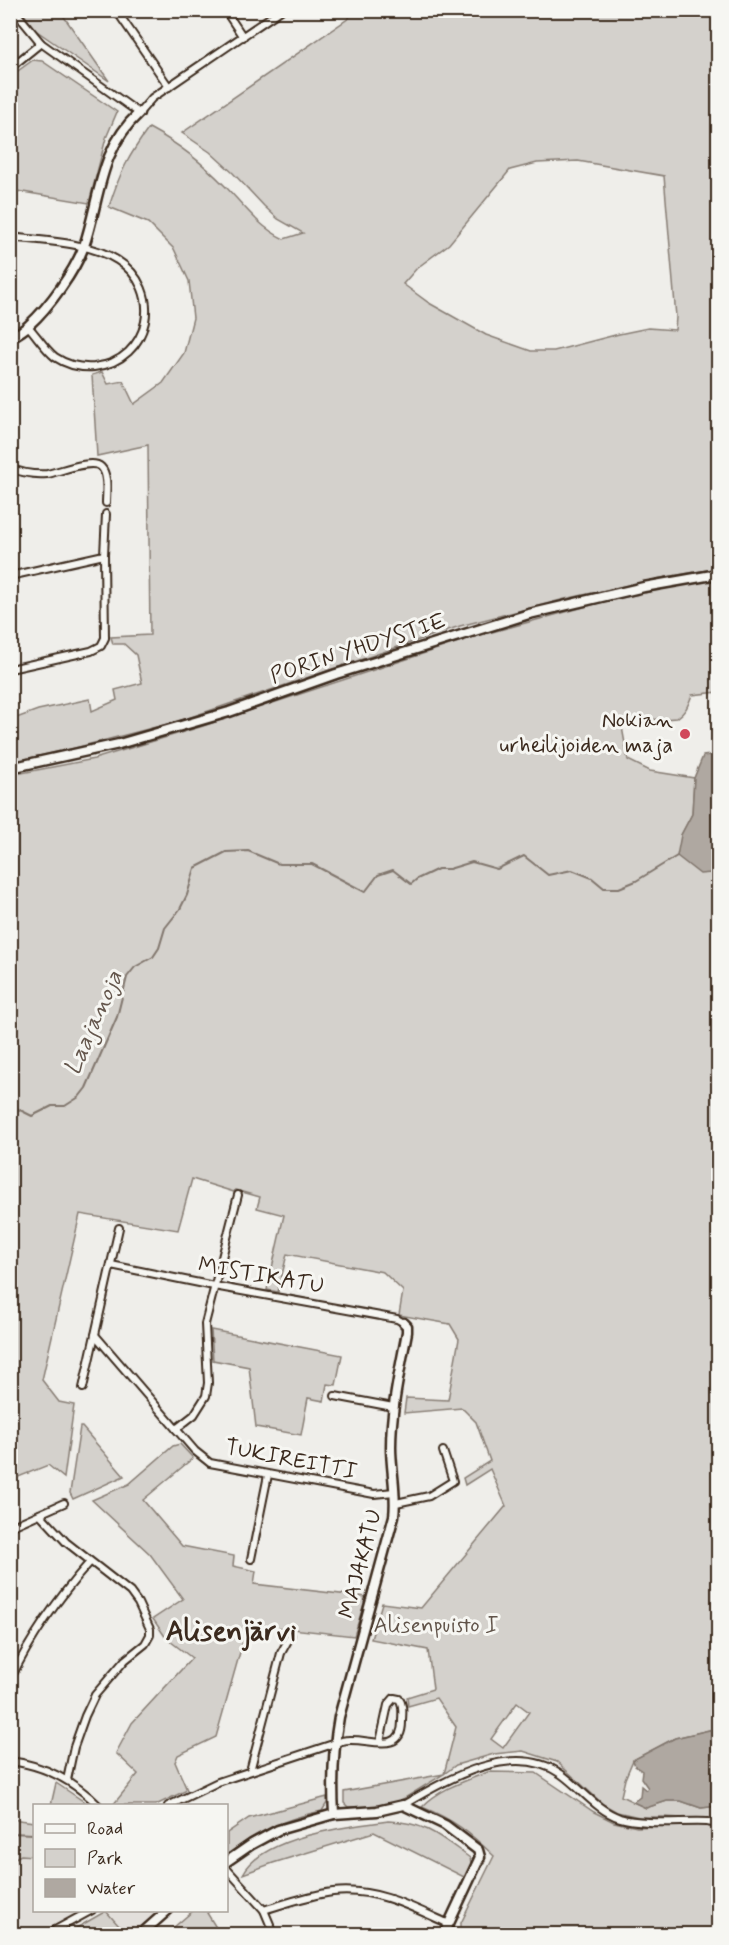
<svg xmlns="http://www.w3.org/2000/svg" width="729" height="1945" viewBox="0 0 729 1945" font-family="Mynerve,sans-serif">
<rect width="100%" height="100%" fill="#efeeea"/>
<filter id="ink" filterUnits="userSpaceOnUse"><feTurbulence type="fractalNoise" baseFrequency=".0167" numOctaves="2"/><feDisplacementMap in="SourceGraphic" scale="12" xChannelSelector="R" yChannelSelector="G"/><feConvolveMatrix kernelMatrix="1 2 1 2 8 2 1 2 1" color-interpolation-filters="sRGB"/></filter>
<g filter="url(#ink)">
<g fill="#e2dfdb">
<polygon points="21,1855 34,1856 34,1910 80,1911 36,1934 11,1934 11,1860"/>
<polygon points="108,1911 158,1911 157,1914 133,1934 126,1934"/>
</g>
<g fill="#d4d1cc" stroke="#887e75" stroke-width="1.5" fill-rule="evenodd">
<polygon points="22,11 60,11 109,81 34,29"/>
<path d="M351 11H718V568L661 578 565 599 460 626 179 721 71 749 11 762V720L38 710 90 699 92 711 117 700 115 690 142 683 136 655 124 644H113L111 637 150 635 148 445 97 456 92 375 102 372 108 384 123 381 134 404 163 383 184 353 193 318 189 281 174 249 148 223 109 207C119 174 129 155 149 128 177 143 204 164 226 187 244 206 259 227 284 239L303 233 278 219 264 206 233 173 210 152 182 133 349 18ZM578 161 664 176 676 317 675 330 648 328 619 334 554 351H531L486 335 429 303 403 284 417 268 449 244 510 170 537 163Z"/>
<polygon points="33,60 42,61 117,112 106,138 89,203 11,190 11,118 17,89 11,79 11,76"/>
<path d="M718 580V692L692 695C688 705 686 712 677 718L631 721 622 727 628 760 650 771 694 778 692 814 681 835 711 873 718 876V1728L675 1738 633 1760 625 1779 621 1796 646 1808 667 1801H681L701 1808 718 1806V1820L664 1817H639L617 1812 603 1804 557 1762 523 1751 494 1754 456 1765 444 1774 400 1801 376 1806 348 1807 344 1803V1792L444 1774 456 1727 436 1698 408 1706 407 1697 433 1689 428 1650 371 1639 382 1603 421 1608 506 1506 490 1469 465 1485 463 1478 490 1461 476 1422 462 1408 404 1413 406 1398 448 1400 459 1339 450 1324 399 1315 403 1291 383 1272 287 1254 278 1292 267 1290 284 1215 257 1208 260 1197 235 1190 234 1192 192 1179 178 1230 80 1214 42 1380 59 1402 74 1405 64 1478 48 1465 11 1480V775L94 759 200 727 474 637 606 601 692 583ZM517 1703 529 1712 503 1748 491 1739Z"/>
<polygon points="211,1330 342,1355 336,1385 327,1384 324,1401 308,1398 301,1435 256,1427 249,1367 213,1360"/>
<polygon points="80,1427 82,1427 124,1476 73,1499 70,1493"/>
<polygon points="180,1444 193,1458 143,1500 182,1546 234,1556 233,1566 256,1571 254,1584 366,1597 354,1636 248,1624 216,1737 178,1755 175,1762 187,1790 156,1805 113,1805 138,1774 116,1753 132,1723 192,1658 166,1638 153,1619 183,1599 150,1554 92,1500 129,1484 173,1446"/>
<path d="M488 1772 536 1773 594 1812 614 1822 637 1827 692 1825 711 1826 718 1829V1934H472L461 1929V1923L494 1856C469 1832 454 1820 422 1807 439 1789 465 1781 488 1772Z"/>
<polygon points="56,1783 89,1805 51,1805"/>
<path d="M327 1797V1803L322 1811C287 1818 255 1832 227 1855V1833L249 1818Z"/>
<polygon points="11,1819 34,1822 34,1856 21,1855 11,1860"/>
<path d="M388 1821C426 1822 441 1837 470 1858L472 1867 466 1877H464L374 1832 273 1863 243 1874C263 1836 349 1826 388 1821Z"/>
<polygon points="194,1910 210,1911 207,1913 220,1934 166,1934"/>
<polygon points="106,1911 126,1934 65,1934 66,1934"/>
</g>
<g fill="#afa8a1" stroke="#81766d" stroke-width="1.5">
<polygon points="718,754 718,876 711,873 700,874 677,856 681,835 692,814 694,778 703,756"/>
<polygon points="718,1728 718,1806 701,1808 681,1801 667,1801 646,1808 633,1802 640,1797 641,1786 646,1790 648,1788 641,1778 642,1771 635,1766 633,1760 675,1738"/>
</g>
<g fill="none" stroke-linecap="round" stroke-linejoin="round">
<g stroke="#81766d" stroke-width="2">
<polyline points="10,1105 32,1116 52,1106 65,1106 79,1097 86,1088 117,1017 127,977 135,967 153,957 159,948 165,928 180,909 187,895 195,868 226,852 248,851 279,864 312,864 365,892 378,875 393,870 411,884 417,879 438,869 449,869 472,862 497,869 524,856 548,875 572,870 592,878 604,888 619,888 636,881 677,856"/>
<polyline points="81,1806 82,1804"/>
<polyline points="10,1833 34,1834"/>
</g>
<defs>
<g id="street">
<polyline points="14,10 41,43 139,113 152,98 281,10"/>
<polyline points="116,10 169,87"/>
<polyline points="225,10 243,37"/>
<polyline points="10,68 41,43"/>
<path d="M10 237C43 241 89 242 117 260 165 289 151 361 94 367 80 368 67 365 55 357 45 349 37 336 28 326"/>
<path d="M10 468C22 473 34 475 47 474 59 472 92 458 101 467 109 475 106 493 106 503"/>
<polyline points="10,576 104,555"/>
<polyline points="10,669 91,651 101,646 105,638 104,555 106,514"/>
<polyline points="111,1265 214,1286 397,1319 404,1323"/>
<polyline points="95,1335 195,1451 210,1463 374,1494 394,1492"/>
<polyline points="83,1388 119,1228"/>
<polyline points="335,1396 393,1407"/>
<polyline points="176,1429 194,1415 206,1396 208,1383 205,1324 238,1195"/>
<polyline points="396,1503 429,1496 453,1481 443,1451"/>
<polyline points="40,1514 66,1542 130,1592 138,1603 150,1629 150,1635 145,1644 125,1660 95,1695 85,1716 74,1747 67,1780"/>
<polyline points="10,1527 64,1503"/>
<polyline points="251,1559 268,1475"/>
<path d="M10 1680C31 1637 58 1598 90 1562"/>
<path d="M10 1761C44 1765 75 1782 99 1806"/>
<polyline points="250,1771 281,1653 291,1635"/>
<path d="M403 1805C446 1780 513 1740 561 1774 581 1788 596 1810 620 1818 643 1825 682 1821 707 1822L718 1824"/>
<path d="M168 1806 218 1782 342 1741C364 1735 402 1758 402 1722 402 1714 404 1705 399 1699L394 1698 388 1705 380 1742"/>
<polyline points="226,1868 264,1910 274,1934"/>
<path d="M264 1910C287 1903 309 1895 333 1892 375 1887 412 1907 449 1924"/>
<polyline points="48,1934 92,1910"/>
</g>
<g id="secondary">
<path d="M10 338C17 334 24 330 29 325 49 307 75 271 84 246 100 199 99 150 139 113"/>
<polyline points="10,768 119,744 229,712 336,674 529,614 644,587 718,574"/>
<path d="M334 1814C332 1781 333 1750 339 1717L394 1516C397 1494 391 1470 391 1447 391 1408 400 1370 407 1332V1326L404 1323"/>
<polyline points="226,1862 252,1844 278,1830 334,1814 377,1811 403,1805 445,1825 478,1850 480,1857 444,1934"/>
<polyline points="141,1934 168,1910"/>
</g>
</defs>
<use href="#street" stroke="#3b2a1e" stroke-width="10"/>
<use href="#secondary" stroke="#3b2a1e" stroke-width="13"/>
<use href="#street" stroke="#f6f6f2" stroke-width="6"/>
<use href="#secondary" stroke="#f6f6f2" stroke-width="8"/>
</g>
</g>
<circle fill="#d1495b" stroke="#f6f6f2" stroke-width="2" cx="685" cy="734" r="6"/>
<g text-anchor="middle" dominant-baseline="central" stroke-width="6" stroke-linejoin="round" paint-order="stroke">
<g font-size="22" fill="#3b2a1e" stroke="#f6f6f2">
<text transform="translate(358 649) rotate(-18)">PORIN YHDYSTIE</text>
<text transform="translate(261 1276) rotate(10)">MISTIKATU</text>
<text transform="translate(291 1460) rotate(11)">TUKIREITTI</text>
<text transform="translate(361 1564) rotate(-75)">MAJAKATU</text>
</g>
<g font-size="22" fill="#3b2a1e" stroke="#f6f6f2" text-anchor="end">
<text x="673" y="721">Nokian<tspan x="673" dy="25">urheilijoiden maja</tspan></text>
</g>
<g font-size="22" fill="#61544a" stroke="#f6f6f2">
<text x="436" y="1626">Alisenpuisto I</text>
</g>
<g font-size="24" font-style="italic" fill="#64564c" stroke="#f6f6f2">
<text transform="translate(94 1023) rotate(-66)">Laajanoja</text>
</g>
<g font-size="28" font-weight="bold" fill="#3b2a1e" stroke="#f6f6f2">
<text x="231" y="1632">Alisenjärvi</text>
</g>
</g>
<rect width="729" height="1945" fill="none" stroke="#f6f6f2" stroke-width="36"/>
<rect x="18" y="18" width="693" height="1909" fill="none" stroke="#3b2a1e" stroke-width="2" filter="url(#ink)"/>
<rect x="33" y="1804" width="195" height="108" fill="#f6f6f2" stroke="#aba49d" stroke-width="1.5"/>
<rect x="45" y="1824" width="30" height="9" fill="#f6f6f2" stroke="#aba49d" stroke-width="1.5"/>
<text x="87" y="1834" font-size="18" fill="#3b2a1e">Road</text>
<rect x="45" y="1849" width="30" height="18" fill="#d4d1cc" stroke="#aba49d" stroke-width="1.5"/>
<text x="87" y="1864" font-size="18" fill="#3b2a1e">Park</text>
<rect x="45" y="1879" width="30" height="18" fill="#afa8a1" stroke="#aba49d" stroke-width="1.5"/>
<text x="87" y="1894" font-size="18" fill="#3b2a1e">Water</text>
</svg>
